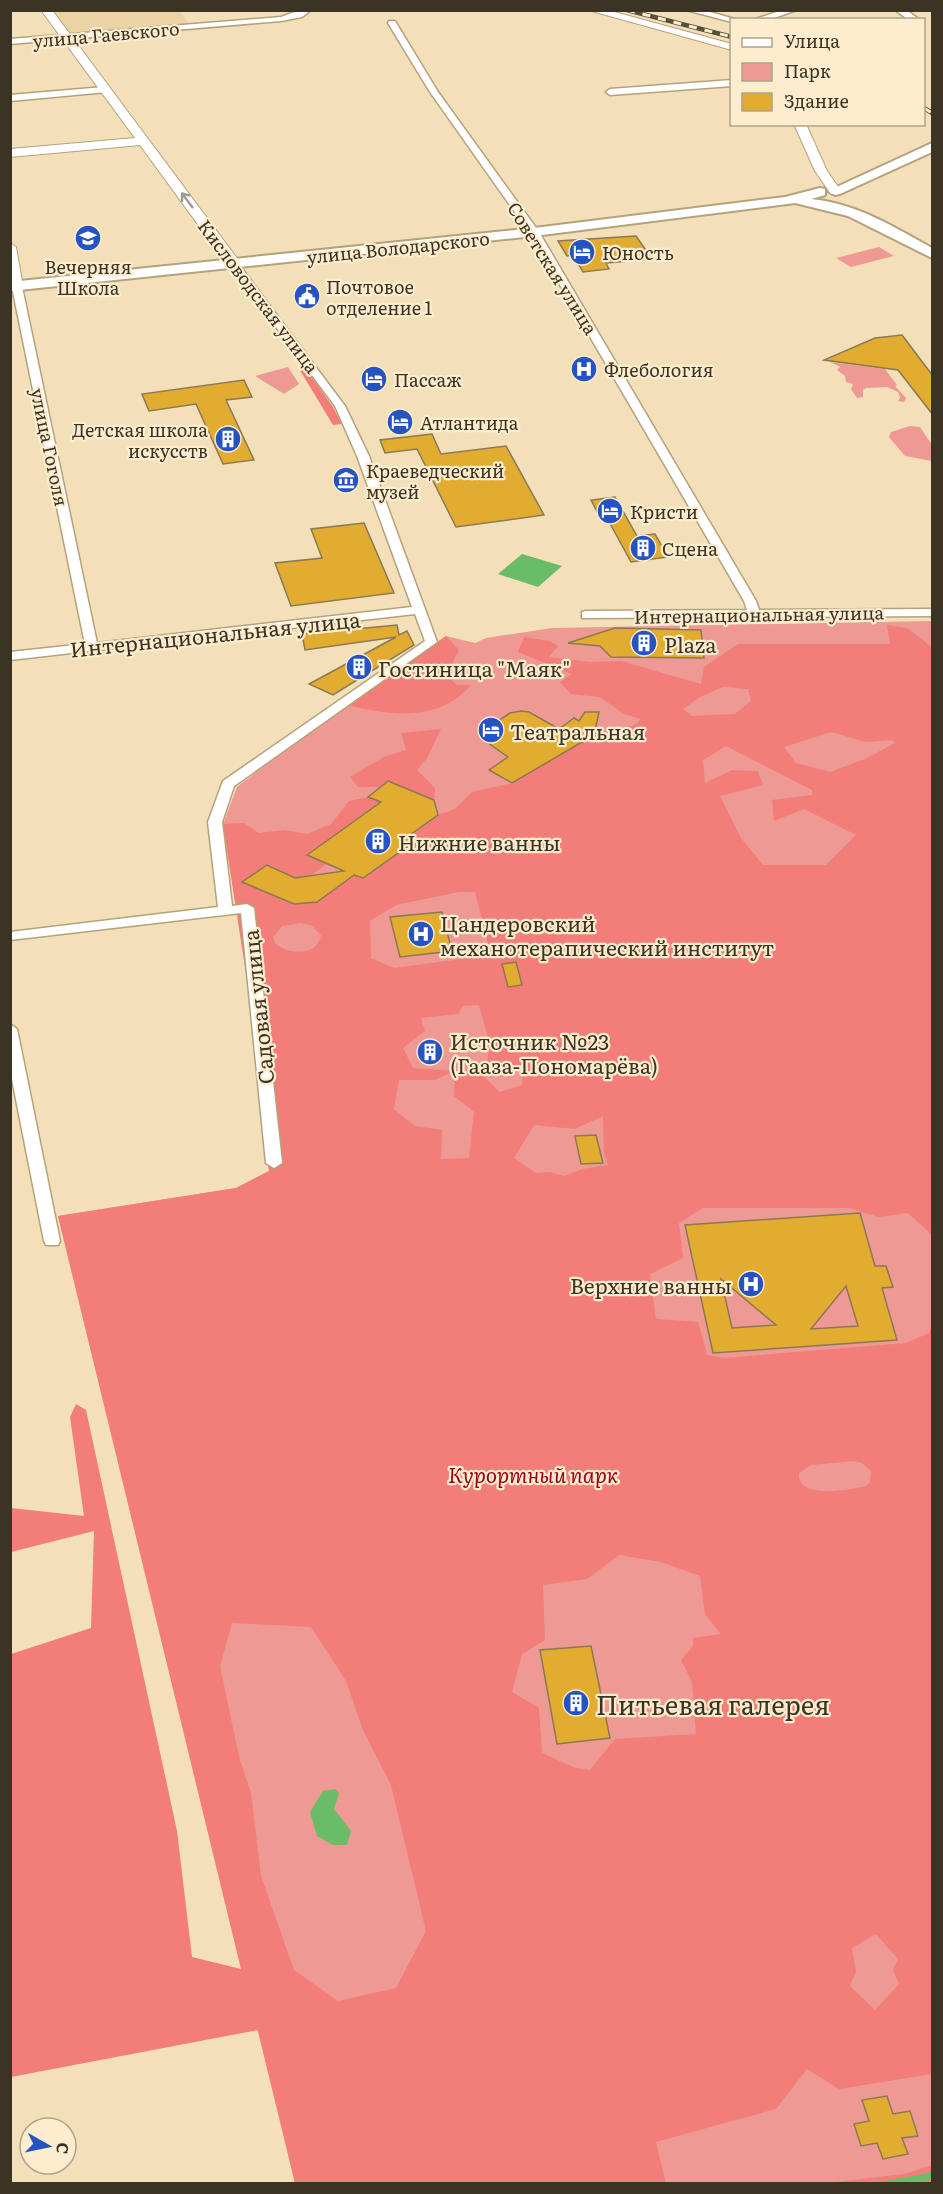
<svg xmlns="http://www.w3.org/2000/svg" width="943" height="2194" viewBox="0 0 943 2194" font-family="Literata,serif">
<rect width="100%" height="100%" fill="#f3e0b9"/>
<polygon fill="#ebd3a6" points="52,11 179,11 189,24 70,35"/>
<g fill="#ee9993">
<polygon points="879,247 894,256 851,267 836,258"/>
<polygon points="830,362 885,369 897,385 895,386 906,398 904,402 898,401 900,397 898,392 887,387 866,388 863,390 863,397 857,398 851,389 853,384 846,382 845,376 837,370 840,367"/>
<polygon points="288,367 299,384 284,394 255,376"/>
<polygon points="910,426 920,427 932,445 932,461 905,456 889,437 891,432"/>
<polygon points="932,621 932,2183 295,2183 58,1216 236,1188 269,1171 246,973 223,824 237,787 304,735 446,636 475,643 486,638 552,628"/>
</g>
<g fill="#f37d78" fill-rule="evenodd">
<polygon points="304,366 333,407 342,424 333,425 298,367"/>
<path d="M887 625 907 628 932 647V1235L908 1213 879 1217 849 1208H703L679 1223 683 1258 650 1274 656 1319 698 1322 707 1355 723 1358 906 1343 929 1333 932 1326V2074L839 2089 807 2069 776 2109 656 2142 666 2184 295 2183 258 2030 11 2077V1654L91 1628 94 1531 11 1552V1508L84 1516 70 1417 76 1404 86 1410 177 1831 192 1957 241 1969 58 1216 236 1188 269 1171 246 973 223 824 244 823 259 833 284 830 307 834 331 824 349 801 368 797 381 802 348 827 340 850 323 843 308 854 327 864 310 876 243 882 294 904 317 902 354 875 363 878 410 844 403 840 438 815 455 809 472 792 512 783 600 731 633 726 641 719 624 714 600 697 571 694 560 682 572 674 518 652 524 637 549 641 558 646 549 657 590 662 621 661 701 684 704 667 738 644H890ZM723 687 748 689 751 701 735 714 692 716 683 709 700 697ZM831 732 866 742 892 740 895 743 865 759 830 772 796 763 784 747ZM726 746 812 790V795L772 800 774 821 804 809 856 835 826 865H763L741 838 720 796 763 785 758 771 732 770 705 783 703 760ZM459 892H475L491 955 394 968 371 958 370 921 396 905ZM301 923 311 925 321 935C318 957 287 955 275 943L273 937 282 926ZM479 1005 489 1041 487 1069 523 1065 522 1085 500 1092 477 1070 455 1078 454 1096 474 1112 469 1158 441 1159 442 1130 415 1126 394 1109 399 1080H435L454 1071 413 1068 403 1048 425 1031 421 1018 458 1014 463 1006ZM603 1116 604 1152 608 1165 582 1169 564 1176 550 1172 536 1173 514 1158 534 1125 575 1129ZM854 1461 862 1463 871 1471 870 1482 866 1486C850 1490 796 1500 799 1473L811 1465ZM619 1555 661 1562 700 1576 705 1614 721 1634 693 1638V1646L681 1660 692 1682 696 1734 615 1739 590 1770 573 1767 542 1753 539 1708 512 1692 522 1654 545 1640 543 1585 587 1579ZM232 1623 311 1627 346 1681 363 1730 391 1785 426 1931 396 1988 338 2001 294 1970 261 1876 251 1793 239 1757 220 1666ZM876 1934 898 1959 893 1970 899 1984 875 2010 850 1986 856 1972 852 1948Z"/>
<path d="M446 636 459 650 446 675 457 685H471C439 722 392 716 348 705Z"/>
<polygon points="441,729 427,758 417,770 435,788 434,800 389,781 380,787 358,787 350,777 384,757 406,750 401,733"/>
<polygon points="932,2165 932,2183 827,2183 904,2174"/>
</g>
<g fill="#69bd68">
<polygon points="522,554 562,566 538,587 498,574"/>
<polygon points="335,1789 339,1793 334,1809 351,1831 347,1845 333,1845 317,1836 310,1812 323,1791"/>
</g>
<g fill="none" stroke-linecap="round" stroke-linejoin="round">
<polyline stroke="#69bd68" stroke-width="7" points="888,2184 932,2176"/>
</g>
<g fill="#e1ac2f" stroke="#8b7956" stroke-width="1.5" fill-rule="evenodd">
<polygon points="636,236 652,259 606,263 609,269 583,272 573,255 567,256 558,241"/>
<polygon points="902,335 933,376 933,415 898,370 824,360 875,338"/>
<polygon points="244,380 252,397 226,400 254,460 223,464 196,404 149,411 142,394"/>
<polygon points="432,434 441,454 506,446 544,515 456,527 417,449 385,453 380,440"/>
<polygon points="615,497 637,536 655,534 668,557 631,562 607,518 601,519 591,500"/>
<polygon points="364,523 394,593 291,606 275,563 322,558 311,529"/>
<polygon points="397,625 399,635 407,631 414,645 333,695 309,684 396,637 305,650 302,634"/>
<polygon points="615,628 701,630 704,658 611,657 600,646 568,643"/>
<polygon points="521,711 529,712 559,729 574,718 579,721 585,712 599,712 594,735 512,783 489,770 508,757 484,740 483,731 510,713"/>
<polygon points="388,781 434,800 438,815 403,840 411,844 363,878 354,875 317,902 294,904 242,882 267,865 295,878 344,871 307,855 381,802 368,797"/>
<polygon points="442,912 452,951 400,957 390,917"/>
<polygon points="516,962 522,985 508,987 502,964"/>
<polygon points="596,1135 603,1163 581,1164 575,1136"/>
<path d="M860 1213 875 1266H886L893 1287 882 1288 897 1340 713 1353 685 1225ZM721 1279 776 1325 732 1328ZM846 1286 858 1326 811 1329Z"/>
<polygon points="591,1646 610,1738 557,1744 540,1650"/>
<polygon points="887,2096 893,2114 910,2111 918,2136 902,2138 908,2154 883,2159 877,2143 861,2146 854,2124 869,2121 862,2100"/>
</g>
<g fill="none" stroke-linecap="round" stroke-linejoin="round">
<defs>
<g id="minor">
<polygon points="300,10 311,10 302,17 281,21 10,44 10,39 281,17"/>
<polygon points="686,10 703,10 738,20 732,20 732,22"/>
<polygon points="782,10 797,10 768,20 753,20"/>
<polygon points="895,10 906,10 920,20 909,20"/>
<polygon points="389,21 395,21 438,92 539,232 756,601 759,610 932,609 932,616 582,618 582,612 586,611 747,610 744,601 529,232 430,92 388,23"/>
<polygon points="732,80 732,86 610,95 606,92 610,89"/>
<polygon points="104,87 107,88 107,92 10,101 10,95"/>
<polygon points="234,261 237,262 345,406 369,456 437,642 234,786 222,822 232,906 247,904 254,908 282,1163 274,1168 266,1163 241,913 10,940 10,932 218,907 208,822 223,781 425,641 415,614 10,660 10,652 85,644 12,287 17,284 22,287 97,643 412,607 357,456 335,406 229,264"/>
<polygon points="10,1024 17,1029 60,1241 58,1245 46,1245 44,1241 10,1069"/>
</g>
<g id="tertiary">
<polygon points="41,10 52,10 239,261 239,267 229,267 140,145 10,157 10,149 135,138"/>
<polygon points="588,10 607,10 732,44 732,50"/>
<polygon points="794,124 806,124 827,171 841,191 839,194 831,194 815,171"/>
<polygon points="10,243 16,247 23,287 17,291 10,287"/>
</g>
<g id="secondary">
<polygon points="932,143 932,152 840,194 835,195 828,191"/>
<path d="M820 188 825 189V195L811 199C856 203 894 227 932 248V258L848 216 795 203 534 236 10 291V282L534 228 785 197Z"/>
</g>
</defs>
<use href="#minor" stroke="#b5a27d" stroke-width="3"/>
<use href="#tertiary" stroke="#b5a27d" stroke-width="2"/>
<use href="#secondary" stroke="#b5a27d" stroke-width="4"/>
<use href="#minor" fill="#fff" fill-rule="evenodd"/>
<use href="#tertiary" fill="#fff" fill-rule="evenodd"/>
<use href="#secondary" fill="#fff" fill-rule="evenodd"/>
<defs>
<g id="rail">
<polyline points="627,10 732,37"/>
<polyline points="924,108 932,113"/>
</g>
</defs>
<use href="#rail" stroke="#574e3b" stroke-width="4.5"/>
<use href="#rail" stroke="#fdedce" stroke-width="3" stroke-dasharray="8" stroke-linecap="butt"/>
</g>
<defs><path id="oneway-shaft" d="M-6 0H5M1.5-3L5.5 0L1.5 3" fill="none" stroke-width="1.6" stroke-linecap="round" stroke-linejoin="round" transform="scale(1.5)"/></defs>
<use stroke="#9d9a92" href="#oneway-shaft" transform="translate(187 200) rotate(-127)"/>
<defs>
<symbol id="school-disc" viewBox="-11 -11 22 22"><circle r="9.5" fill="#2553c2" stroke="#fdedce"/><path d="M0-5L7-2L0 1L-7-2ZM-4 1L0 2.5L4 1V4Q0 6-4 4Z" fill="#fff"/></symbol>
<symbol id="hotel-disc" viewBox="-11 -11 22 22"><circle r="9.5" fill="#2553c2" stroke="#fdedce"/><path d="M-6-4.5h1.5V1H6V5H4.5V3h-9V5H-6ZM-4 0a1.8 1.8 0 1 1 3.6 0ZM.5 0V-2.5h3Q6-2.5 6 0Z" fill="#fff"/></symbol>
<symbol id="civic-disc" viewBox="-11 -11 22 22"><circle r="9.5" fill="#2553c2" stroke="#fdedce"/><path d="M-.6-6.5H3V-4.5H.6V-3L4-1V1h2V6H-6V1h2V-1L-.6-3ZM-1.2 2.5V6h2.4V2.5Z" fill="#fff"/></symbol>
<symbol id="hospital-disc" viewBox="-11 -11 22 22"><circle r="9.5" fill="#2553c2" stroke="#fdedce"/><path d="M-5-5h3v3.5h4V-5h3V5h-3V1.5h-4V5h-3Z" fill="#fff"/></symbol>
<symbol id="building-disc" viewBox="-11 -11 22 22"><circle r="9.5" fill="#2553c2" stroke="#fdedce"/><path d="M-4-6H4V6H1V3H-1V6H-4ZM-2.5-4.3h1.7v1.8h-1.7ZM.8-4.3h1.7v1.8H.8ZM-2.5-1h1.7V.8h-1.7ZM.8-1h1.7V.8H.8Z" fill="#fff"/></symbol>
<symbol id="museum-disc" viewBox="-11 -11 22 22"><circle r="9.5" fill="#2553c2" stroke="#fdedce"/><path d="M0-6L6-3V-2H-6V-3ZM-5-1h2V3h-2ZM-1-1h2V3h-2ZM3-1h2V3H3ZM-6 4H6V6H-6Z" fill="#fff"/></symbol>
</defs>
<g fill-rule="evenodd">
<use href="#school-disc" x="73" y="223" width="30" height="30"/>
<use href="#hotel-disc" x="567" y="237" width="30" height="30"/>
<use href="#civic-disc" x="292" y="281" width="30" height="30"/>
<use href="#hospital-disc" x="569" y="354" width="30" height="30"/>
<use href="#hotel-disc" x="359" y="364" width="30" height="30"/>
<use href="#hotel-disc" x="385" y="407" width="30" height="30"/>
<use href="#building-disc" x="213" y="424" width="30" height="30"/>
<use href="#museum-disc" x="331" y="465" width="30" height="30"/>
<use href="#hotel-disc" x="595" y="496" width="30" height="30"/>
<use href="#building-disc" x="628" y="533" width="30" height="30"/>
<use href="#building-disc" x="629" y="628" width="30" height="30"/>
<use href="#building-disc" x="344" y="652" width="30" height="30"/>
<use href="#hotel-disc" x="476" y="715" width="30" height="30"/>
<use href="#building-disc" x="363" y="826" width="30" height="30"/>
<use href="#hospital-disc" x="406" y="919" width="30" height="30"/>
<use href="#building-disc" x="415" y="1037" width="30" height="30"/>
<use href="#hospital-disc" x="736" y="1269" width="30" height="30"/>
<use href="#building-disc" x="561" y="1688" width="30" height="30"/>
</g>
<g text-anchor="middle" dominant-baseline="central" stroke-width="4.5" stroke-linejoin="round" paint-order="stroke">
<g font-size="18" fill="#3b3424" stroke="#fdedce">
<text transform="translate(106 34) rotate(-5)">улица Гаевского</text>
<text transform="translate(398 247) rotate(-6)">улица Володарского</text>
<text transform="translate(553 268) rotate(58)">Советская улица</text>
<text transform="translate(259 296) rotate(53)">Кисловодская улица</text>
<text transform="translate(50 447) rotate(78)">улица Гоголя</text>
<text transform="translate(759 614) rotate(-1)">Интернациональная улица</text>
</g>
<g font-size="18" fill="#3b3424" stroke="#fdedce" text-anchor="start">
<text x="602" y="252">Юность</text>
<text x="88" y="266" text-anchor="middle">Вечерняя<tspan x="88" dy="21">Школа</tspan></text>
<text x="326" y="286">Почтовое<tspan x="326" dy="21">отделение 1</tspan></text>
<text x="604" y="369">Флебология</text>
<text x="394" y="379">Пассаж</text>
<text x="420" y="422">Атлантида</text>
<text x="208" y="429" text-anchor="end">Детская школа<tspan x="208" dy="21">искусств</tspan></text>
<text x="366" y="470">Краеведческий<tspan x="366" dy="21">музей</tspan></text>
<text x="630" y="511">Кристи</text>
<text x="662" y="548">Сцена</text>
</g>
<g font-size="21" fill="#3b3424" stroke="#fdedce">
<text transform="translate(215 633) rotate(-6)">Интернациональная улица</text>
<text transform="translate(257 1007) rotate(-96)">Садовая улица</text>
</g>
<g font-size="21" fill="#3b3424" stroke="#fdedce" text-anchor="start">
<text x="664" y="643">Plaza</text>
<text x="378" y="667">Гостиница "Маяк"</text>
<text x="510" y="730">Театральная</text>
<text x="398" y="841">Нижние ванны</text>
<text x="440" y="922">Цандеровский<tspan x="440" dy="24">механотерапический институт</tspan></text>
<text x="450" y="1040">Источник №23<tspan x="450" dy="24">(Гааза-Пономарёва)</tspan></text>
<text x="732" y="1284" text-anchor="end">Верхние ванны</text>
</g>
<g font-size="21" font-style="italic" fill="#9a0019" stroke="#fdedce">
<text x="533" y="1473">Курортный парк</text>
</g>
<g font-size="26" fill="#3b3424" stroke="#fdedce" text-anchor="start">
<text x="596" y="1703">Питьевая галерея</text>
</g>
</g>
<rect width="943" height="2194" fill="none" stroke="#3b3424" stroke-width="24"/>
<rect x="730" y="18" width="195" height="108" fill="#fdedce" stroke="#afa38a" stroke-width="1.5"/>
<rect x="742" y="38" width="30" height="9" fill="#ffffff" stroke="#afa38a" stroke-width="1.5"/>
<text x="784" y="48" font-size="18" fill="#3b3424">Улица</text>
<rect x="742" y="63" width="30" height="18" fill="#ee9993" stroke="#afa38a" stroke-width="1.5"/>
<text x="784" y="78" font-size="18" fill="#3b3424">Парк</text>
<rect x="742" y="93" width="30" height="18" fill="#e1ac2f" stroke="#afa38a" stroke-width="1.5"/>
<text x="784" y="108" font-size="18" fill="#3b3424">Здание</text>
<g transform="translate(48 2146) rotate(99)"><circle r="28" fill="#fdedce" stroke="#afa38a" stroke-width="1.5"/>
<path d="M0-4.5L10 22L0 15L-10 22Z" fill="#2553c2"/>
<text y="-9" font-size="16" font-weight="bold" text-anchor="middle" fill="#3b3424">С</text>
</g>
</svg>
